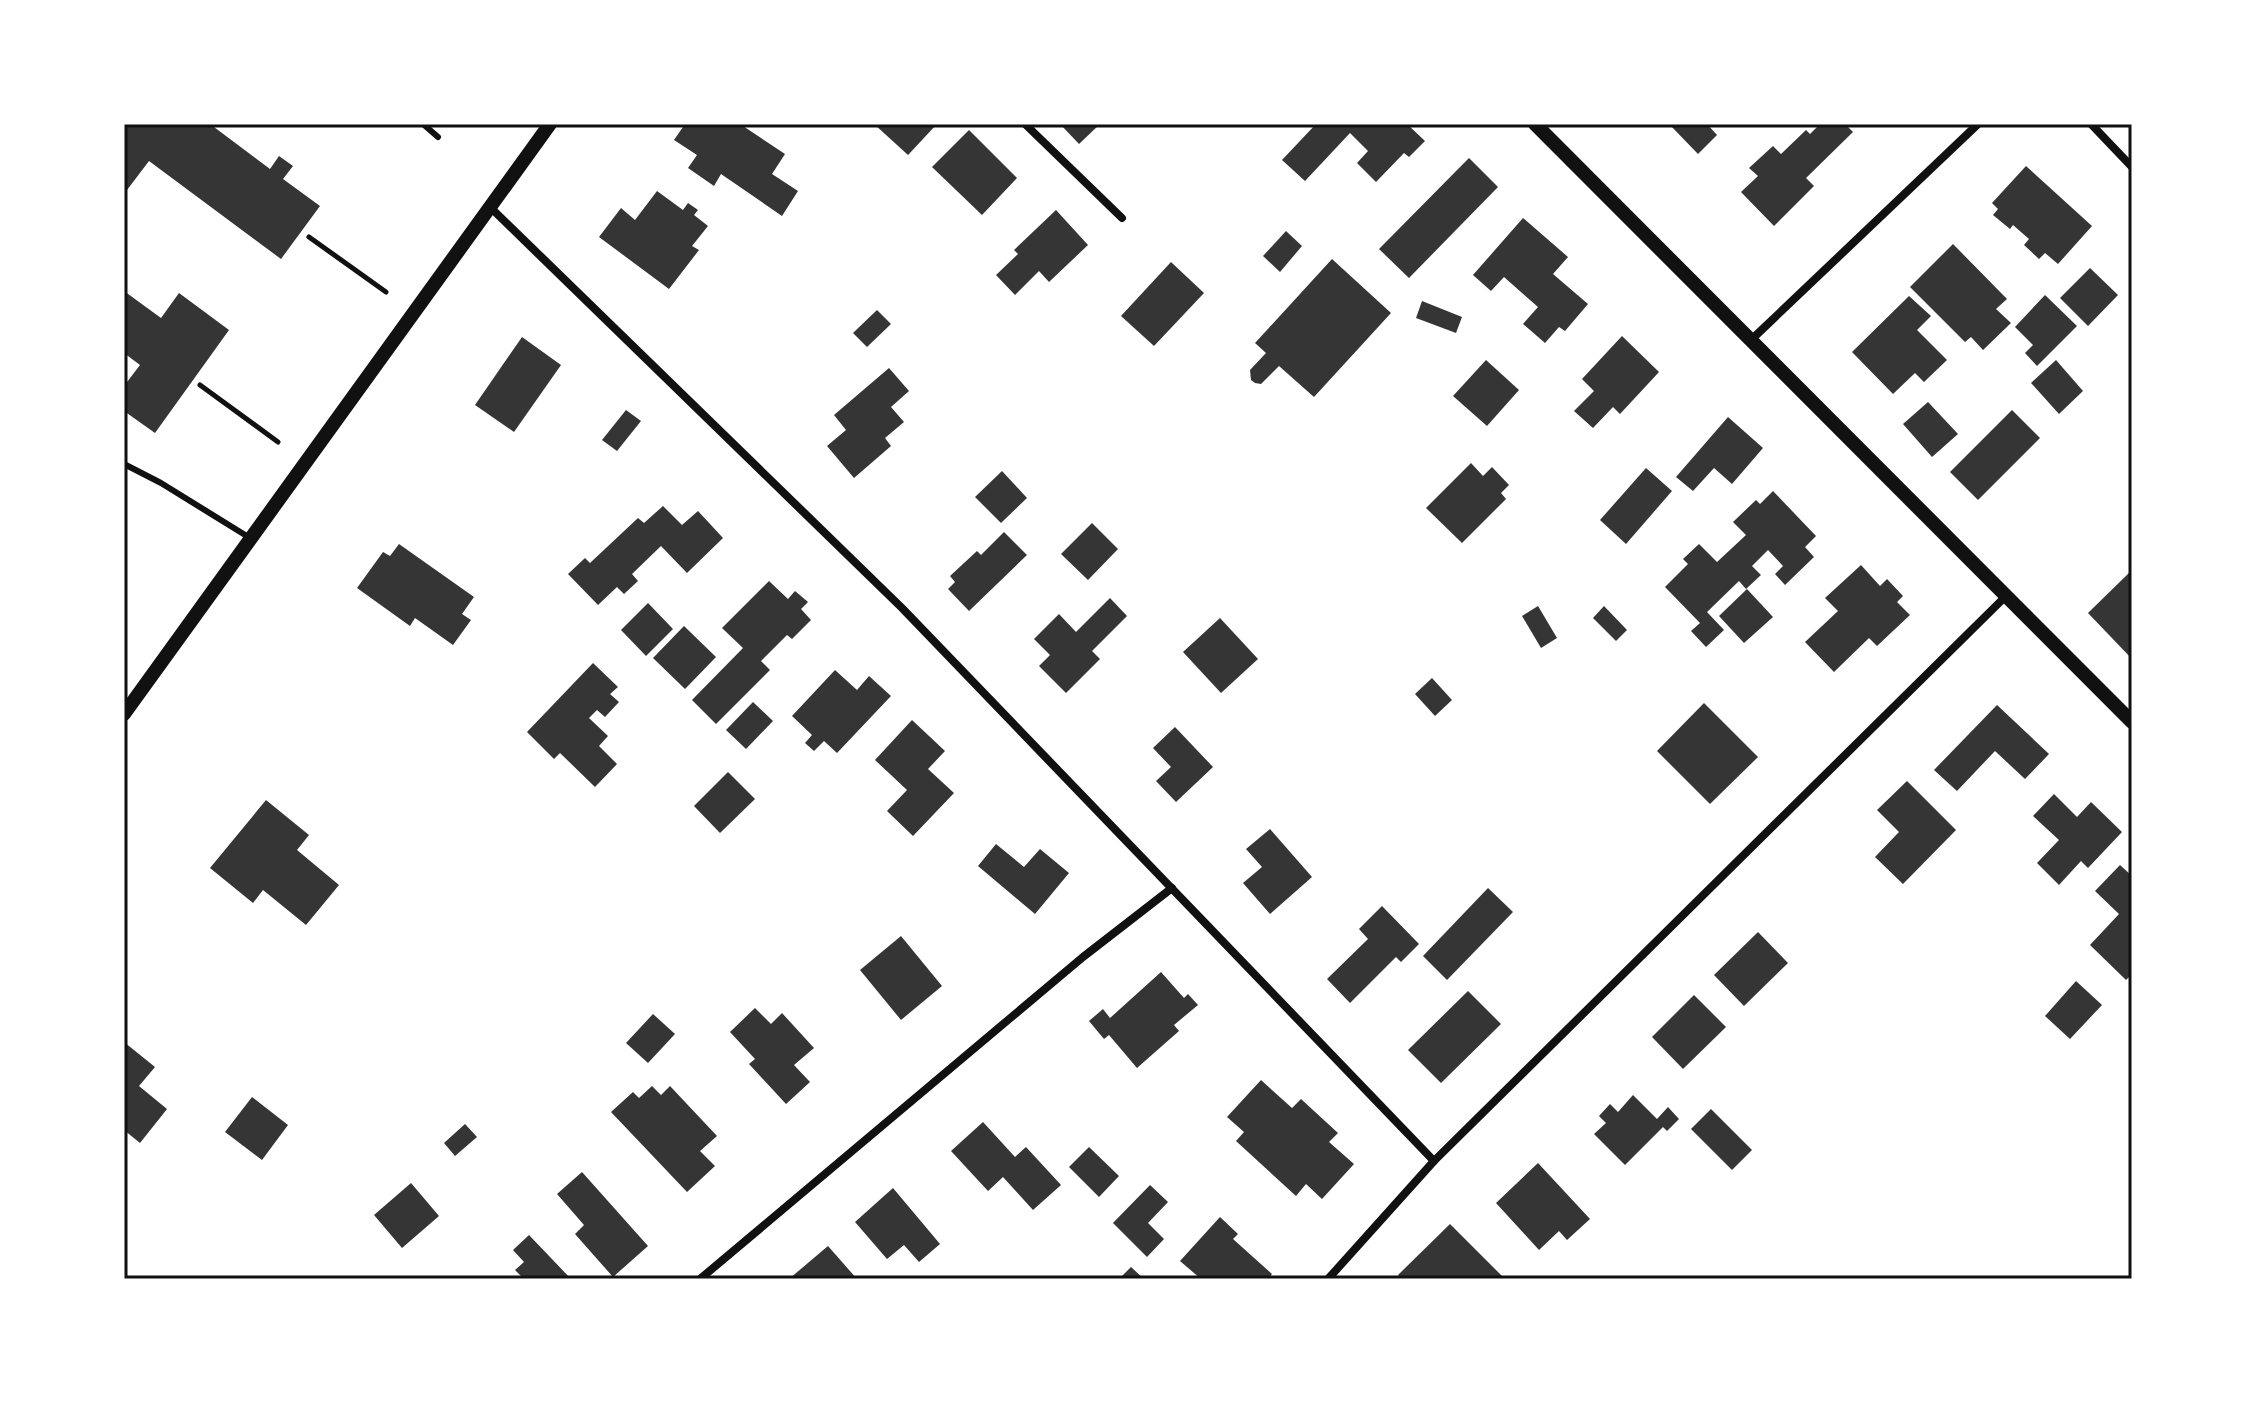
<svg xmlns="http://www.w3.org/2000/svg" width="2256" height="1403" viewBox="0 0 2256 1403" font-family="Raleway,sans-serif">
<rect width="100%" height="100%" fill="#fff"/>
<g fill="#353535">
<polygon points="124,124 210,124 270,169 279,156 293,166 283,179 320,206 281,259 149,161 124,194"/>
<polygon points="685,124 740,124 785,154 772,174 798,191 782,216 721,174 714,186 688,168 697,155 674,140"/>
<polygon points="874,124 937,124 908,155"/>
<polygon points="1060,124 1100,124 1079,144"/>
<polygon points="1316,124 1407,124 1425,141 1409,157 1404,153 1376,182 1357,163 1368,151 1350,133 1305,181 1282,160"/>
<polygon points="1669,124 1707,124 1717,135 1698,154"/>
<polygon points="1820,124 1845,124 1853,132 1806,178 1814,186 1774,226 1741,192 1758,176 1749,168 1773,146 1781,154 1806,130 1810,134"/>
<polygon points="969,130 1017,178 982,215 932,167"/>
<polygon points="1469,158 1498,187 1409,278 1379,249"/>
<polygon points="2026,166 2092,226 2058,264 2045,253 2039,259 2024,245 2029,239 2013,225 2010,229 1993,215 1998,209 1992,203"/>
<polygon points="657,191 683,210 688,203 698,210 694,215 708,226 692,246 699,250 669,289 599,237 621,208 635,220"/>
<polygon points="1056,210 1088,245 1049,282 1039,271 1015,295 996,275 1018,254 1014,250"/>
<polygon points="1523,218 1568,257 1553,274 1588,304 1565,331 1559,327 1545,343 1523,324 1538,307 1504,277 1491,291 1473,275"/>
<polygon points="1286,231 1302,246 1280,272 1263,256"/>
<polygon points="1953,244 2007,299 1996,309 2011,323 1983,350 1971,337 1965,342 1910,287"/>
<polygon points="1332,259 1391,313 1314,397 1279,366 1261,384 1255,383 1251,380 1250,370 1266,353 1255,343"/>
<polygon points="1171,262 1204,293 1154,346 1121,316"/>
<polygon points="2090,268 2118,295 2088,326 2060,298"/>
<polygon points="124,291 161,318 179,293 229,330 155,433 124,411 124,386 140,365 124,353"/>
<polygon points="2045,295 2077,326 2037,366 2025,353 2033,345 2015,327"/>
<polygon points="1909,296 1931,316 1917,330 1947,360 1924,382 1915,373 1893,394 1852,352"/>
<polygon points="1422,301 1462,317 1456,333 1416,318"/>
<polygon points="877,310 891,324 867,347 853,333"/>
<polygon points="1622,336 1659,372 1620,414 1613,407 1593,428 1574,411 1594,391 1582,379"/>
<polygon points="522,337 561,365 514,432 475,405"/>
<polygon points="1486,360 1519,390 1487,426 1453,396"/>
<polygon points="2056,360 2083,391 2059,414 2031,383"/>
<polygon points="889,368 909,391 891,407 904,422 885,438 891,446 854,478 827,446 846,430 834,415"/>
<polygon points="1928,402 1958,434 1932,457 1903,424"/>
<polygon points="626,410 641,421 617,451 602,440"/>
<polygon points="2012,410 2040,438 1978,500 1950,472"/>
<polygon points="1728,417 1763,448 1732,484 1714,468 1693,491 1676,477"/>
<polygon points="1471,463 1483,476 1492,467 1509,485 1501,493 1506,499 1462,543 1426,508"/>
<polygon points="1646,468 1672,491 1626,544 1600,520"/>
<polygon points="1002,471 1027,498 1001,523 975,497"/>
<polygon points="1773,491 1816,536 1805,547 1814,557 1785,585 1775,574 1783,566 1768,550 1752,566 1761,575 1746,589 1739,581 1707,612 1724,630 1706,647 1691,631 1700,623 1665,587 1688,564 1683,559 1699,544 1717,562 1746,535 1733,522 1756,500 1760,504"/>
<polygon points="663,506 682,525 698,511 723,538 687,573 661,546 632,574 638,581 624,594 617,587 598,605 568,574 585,558 590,563 638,518 644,523"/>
<polygon points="1092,523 1118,549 1088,580 1061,554"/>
<polygon points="1004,532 1027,555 969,611 948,589 955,582 950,576 977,551 981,555"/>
<polygon points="399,544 474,597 462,614 471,620 453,645 415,618 410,626 357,588 383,552 390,556"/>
<polygon points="1861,565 1880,586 1887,579 1903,596 1897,602 1910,615 1877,646 1869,638 1834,672 1805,642 1838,611 1825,598"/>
<polygon points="2132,570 2132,659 2088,613"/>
<polygon points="769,581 788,599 795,591 808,602 801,609 811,620 792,639 787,635 761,661 770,670 716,724 692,700 743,648 722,628"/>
<polygon points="1747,589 1773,617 1744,643 1719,616"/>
<polygon points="1110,598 1127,616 1092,651 1100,659 1066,693 1039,666 1050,655 1034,639 1059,614 1076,632"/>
<polygon points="648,603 673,629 646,656 621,630"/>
<polygon points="1538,606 1557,638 1541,648 1522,616"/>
<polygon points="1604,606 1627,630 1616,641 1593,618"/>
<polygon points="1220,618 1258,659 1221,693 1183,652"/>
<polygon points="684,626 716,657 685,689 653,658"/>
<polygon points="593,663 618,687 610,694 619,702 605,717 597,710 589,718 608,736 599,746 617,764 595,787 560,753 554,759 527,732"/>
<polygon points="835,670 857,690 869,676 891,696 837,753 824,741 814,751 805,743 812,735 792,716"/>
<polygon points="1432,678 1452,700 1435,716 1415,694"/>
<polygon points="753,702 773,721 746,749 726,730"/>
<polygon points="1704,703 1758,757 1710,804 1657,751"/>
<polygon points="1997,705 2049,754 2025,779 1995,751 1957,791 1934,770"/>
<polygon points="912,720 945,751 928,769 954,793 913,836 887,811 907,790 875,760"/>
<polygon points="1175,727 1213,767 1176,802 1156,781 1171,767 1153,748"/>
<polygon points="728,772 755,799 720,833 694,806"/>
<polygon points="1907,781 1956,830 1903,884 1875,857 1899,832 1877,810"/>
<polygon points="2054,794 2077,817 2091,802 2122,832 2088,868 2081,861 2059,885 2037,863 2059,840 2033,816"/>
<polygon points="266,800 309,835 297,850 339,885 306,925 263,890 253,903 210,868"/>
<polygon points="1270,829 1312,877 1270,914 1243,883 1262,867 1246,849"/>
<polygon points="996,844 1024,867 1040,849 1069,873 1035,914 978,866"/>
<polygon points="2120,865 2132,876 2132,974 2126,980 2090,945 2119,914 2095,891"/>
<polygon points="1488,888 1513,912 1447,980 1423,956"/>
<polygon points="1382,906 1419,944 1401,962 1396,957 1350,1003 1327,979 1368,939 1359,929"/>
<polygon points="1758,932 1788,963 1744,1006 1714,975"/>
<polygon points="901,936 942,986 901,1020 860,970"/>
<polygon points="1161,972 1184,998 1188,994 1198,1005 1174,1025 1179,1031 1137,1068 1109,1035 1104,1039 1089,1021 1103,1009 1110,1018"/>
<polygon points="2076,981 2102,1005 2070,1039 2045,1016"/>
<polygon points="1468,991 1501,1024 1441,1083 1408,1050"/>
<polygon points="1694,995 1726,1027 1683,1069 1652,1037"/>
<polygon points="755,1008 771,1024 782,1013 814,1048 794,1065 810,1082 786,1104 749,1064 755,1059 730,1032"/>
<polygon points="653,1014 675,1034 648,1063 626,1043"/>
<polygon points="124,1042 155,1067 139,1086 167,1109 140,1143 124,1130"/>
<polygon points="1261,1080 1292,1108 1301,1099 1338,1133 1329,1142 1354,1164 1322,1199 1306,1184 1296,1196 1236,1141 1244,1132 1227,1117"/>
<polygon points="652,1086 661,1095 670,1086 717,1136 700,1151 715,1166 687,1192 611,1112 633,1092 639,1098"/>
<polygon points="1633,1095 1657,1119 1668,1107 1679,1119 1667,1131 1663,1127 1625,1165 1594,1134 1606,1123 1599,1116 1610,1104 1618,1112"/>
<polygon points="252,1097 288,1125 262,1160 225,1132"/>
<polygon points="1711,1109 1752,1150 1732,1170 1691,1129"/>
<polygon points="983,1122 1015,1157 1026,1147 1061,1185 1033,1210 1003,1177 988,1191 951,1151"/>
<polygon points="465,1124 477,1137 455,1156 444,1143"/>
<polygon points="1089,1147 1119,1176 1099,1197 1069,1167"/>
<polygon points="1538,1163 1590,1219 1567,1240 1559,1231 1539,1250 1496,1203"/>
<polygon points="582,1172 648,1246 613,1277 575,1234 584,1225 557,1194"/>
<polygon points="411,1183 439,1216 402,1248 374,1215"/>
<polygon points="1150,1185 1168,1202 1148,1223 1164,1239 1147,1257 1113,1223"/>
<polygon points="893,1188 940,1244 919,1262 904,1245 887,1259 855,1222"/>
<polygon points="1220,1217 1238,1234 1233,1239 1272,1274 1268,1279 1201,1279 1180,1261"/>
<polygon points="1450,1224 1505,1279 1402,1279 1398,1275"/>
<polygon points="529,1235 571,1279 524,1279 515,1270 524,1262 513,1250"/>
<polygon points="828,1246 857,1279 789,1279"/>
<polygon points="1131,1267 1144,1279 1119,1279"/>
</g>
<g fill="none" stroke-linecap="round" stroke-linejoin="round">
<g stroke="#111" stroke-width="5">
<polyline points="309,237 386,292"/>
<polyline points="200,385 278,442"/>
</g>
<g stroke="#111" stroke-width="6">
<polyline points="423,124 438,137"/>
<polyline points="124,464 161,483 250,538"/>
</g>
<g stroke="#111" stroke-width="8">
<polyline points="1025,124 1122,218"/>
<polyline points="2091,124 2132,167"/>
<polyline points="490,207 902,608 1434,1161"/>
<polyline points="1751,340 1978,124"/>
<polyline points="700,1279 1083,957 1172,888"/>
<polyline points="1328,1279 1434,1161 2006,596"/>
</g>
<g stroke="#111" stroke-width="14">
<polyline points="1535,124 2132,722"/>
<polyline points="124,714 550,124"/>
</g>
</g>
<rect width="2256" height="1403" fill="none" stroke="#ffffff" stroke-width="252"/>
<rect x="126" y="126" width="2004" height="1151" fill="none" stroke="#111" stroke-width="3"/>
</svg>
